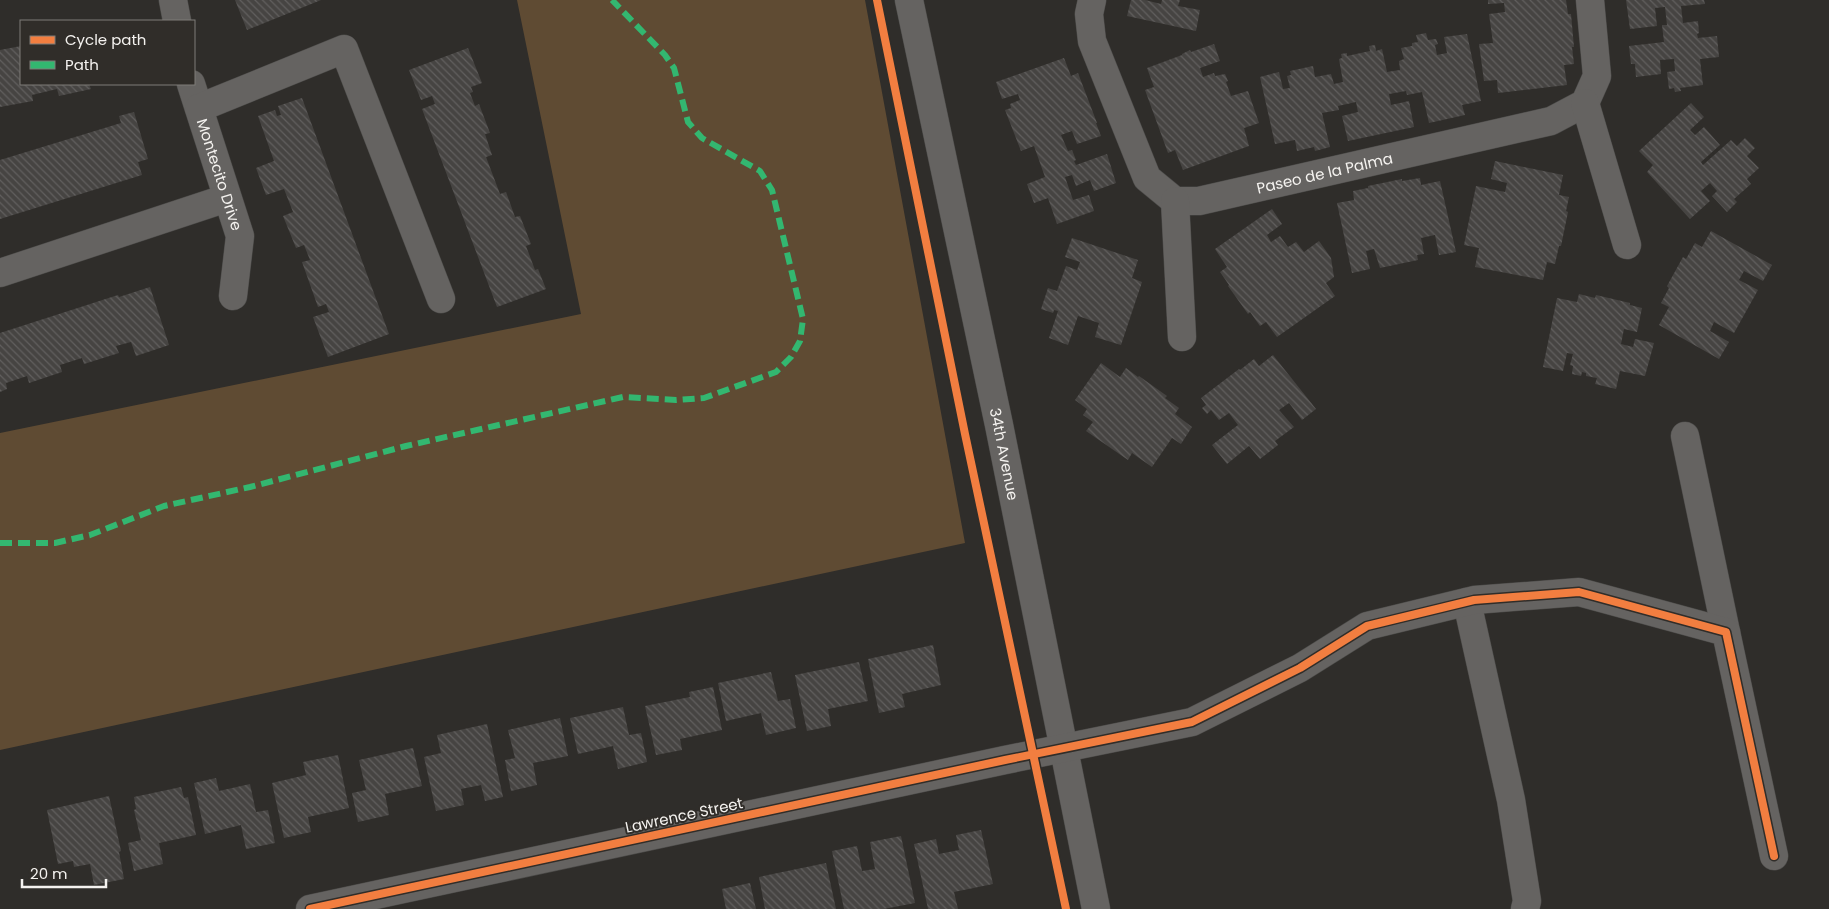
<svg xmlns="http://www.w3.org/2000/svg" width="1829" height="909" viewBox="0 0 1829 909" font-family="Poppins,sans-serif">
<defs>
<pattern id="building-back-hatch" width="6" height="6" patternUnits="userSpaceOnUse" patternTransform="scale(1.25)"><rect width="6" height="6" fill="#464442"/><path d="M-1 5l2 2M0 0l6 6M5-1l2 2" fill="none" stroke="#615f5e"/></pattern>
</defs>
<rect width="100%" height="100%" fill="#2f2d2a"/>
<polygon fill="#5f4b33" points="517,0 865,0 965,543 0,750 0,433 581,314"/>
<g fill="url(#building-back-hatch)">
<polygon points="235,0 321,0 247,30"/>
<polygon points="1131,0 1145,0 1161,4 1162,0 1180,0 1178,6 1200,10 1196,31 1127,16"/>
<polygon points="1488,0 1566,0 1568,14 1571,14 1574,47 1572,47 1574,64 1564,65 1567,85 1498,93 1497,80 1484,81 1479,44 1493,43 1489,14 1505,12 1504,3 1488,4"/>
<polygon points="1626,0 1704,0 1705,4 1681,6 1683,23 1698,21 1699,33 1697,34 1698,38 1717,36 1719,57 1700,59 1703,85 1680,88 1681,91 1675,92 1674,88 1669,89 1667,72 1675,71 1674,59 1660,60 1661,74 1636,77 1635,64 1631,64 1629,46 1664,42 1662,25 1667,25 1665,7 1655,8 1657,26 1630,29"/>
<polygon points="1426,33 1428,40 1436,39 1438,44 1435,45 1437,55 1447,53 1444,37 1467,34 1481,101 1462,105 1465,115 1429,123 1422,92 1407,95 1406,91 1389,94 1391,105 1409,101 1414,127 1348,141 1342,116 1358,112 1356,102 1338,106 1339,110 1322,113 1330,147 1315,151 1314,147 1297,151 1295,140 1275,144 1260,77 1279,72 1283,89 1290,88 1287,76 1291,75 1290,71 1313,66 1315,77 1331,74 1334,84 1343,82 1339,59 1342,58 1341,54 1347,53 1347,56 1370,51 1369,46 1375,45 1376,51 1382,49 1387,72 1400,70 1399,61 1404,59 1401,48 1412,46 1412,43 1418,42 1416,35"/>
<polygon points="1214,44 1220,61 1200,68 1203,77 1214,73 1215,76 1225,74 1228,81 1226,82 1231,96 1248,91 1259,123 1244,128 1249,146 1183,170 1175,150 1168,153 1145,90 1154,87 1147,68 1182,55 1182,54 1190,50 1191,52"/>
<polygon points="21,46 21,84 89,84 91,89 59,96 57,89 32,95 33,101 0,107 0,50"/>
<polygon points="468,48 482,83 471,87 473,92 470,93 475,106 479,104 490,133 485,134 492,155 486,157 500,194 506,192 515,217 520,216 531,244 526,246 535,270 538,269 546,289 497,307 422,109 435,104 432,96 421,100 409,70"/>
<polygon points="1064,58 1071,76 1078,73 1097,123 1096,123 1101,136 1077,144 1072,131 1061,135 1068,151 1072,150 1076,160 1074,161 1076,165 1107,154 1116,183 1094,191 1090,180 1076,186 1072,175 1065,177 1073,200 1089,195 1094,211 1057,224 1048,198 1034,203 1027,184 1045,177 1034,146 1021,151 1005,110 1011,108 1010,104 1020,100 1018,94 1002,99 996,82"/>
<polygon points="302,98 389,334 328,357 313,317 329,312 326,304 318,307 302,262 310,260 304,245 296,248 283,216 293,212 284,189 266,195 256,168 274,161 258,116 275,110 277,116 281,115 278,106"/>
<polygon points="1691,103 1704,117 1690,130 1695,135 1704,127 1720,145 1701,162 1703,165 1731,140 1737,146 1745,138 1755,148 1747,156 1759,168 1747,179 1751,184 1734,199 1737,202 1727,212 1712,196 1717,191 1710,183 1701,191 1710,201 1690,219 1647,172 1653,165 1639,151"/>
<polygon points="134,112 148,159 138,162 142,175 0,219 0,160 121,123 119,116"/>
<polygon points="1495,161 1563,175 1559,195 1569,197 1566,211 1568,212 1561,246 1559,246 1555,264 1547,262 1543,280 1475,267 1479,248 1464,245 1476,186 1505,192 1507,183 1491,179"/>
<polygon points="1420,178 1421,185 1440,181 1456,252 1439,255 1435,235 1421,238 1424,254 1417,255 1418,260 1380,268 1374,249 1366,251 1370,269 1352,273 1337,203 1354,200 1353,191 1368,188 1368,186 1402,179 1402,181"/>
<polygon points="1272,209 1282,224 1267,235 1271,242 1280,236 1288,247 1296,242 1304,252 1319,241 1331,258 1334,277 1326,283 1335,296 1277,337 1266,322 1260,326 1250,312 1248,314 1228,286 1229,285 1220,272 1227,267 1215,249"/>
<polygon points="1711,231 1772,265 1763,281 1744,271 1739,280 1758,290 1734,333 1714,322 1710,331 1729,342 1719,359 1659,325 1669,307 1661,303 1669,288 1667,286 1683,257 1686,259 1695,243 1702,247"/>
<polygon points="1072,238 1138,260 1132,278 1142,282 1121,345 1095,337 1099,323 1078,316 1068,345 1049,338 1058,311 1054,310 1053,313 1041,309 1048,288 1057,291 1066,266 1077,270 1080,262 1065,257"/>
<polygon points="150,287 169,345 136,356 131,342 116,346 119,353 84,364 82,358 60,365 62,372 29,383 27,376 6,383 7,389 0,392 0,333 118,295 119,297"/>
<polygon points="1579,294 1595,298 1596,295 1630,303 1630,305 1642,308 1637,332 1624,329 1621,344 1633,347 1635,339 1654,343 1645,376 1620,371 1616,389 1595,384 1597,378 1586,376 1586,373 1582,372 1581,376 1572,374 1573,366 1570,365 1573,354 1567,353 1563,371 1543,367 1557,298 1577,302"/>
<polygon points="1273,355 1316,409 1302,420 1289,403 1279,410 1294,427 1275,441 1278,445 1260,459 1249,446 1227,464 1212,445 1238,425 1229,413 1219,420 1211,410 1207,414 1202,408 1206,405 1201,398 1239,369 1240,370 1254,359 1259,366"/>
<polygon points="1101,363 1120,377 1126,368 1138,377 1139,376 1167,396 1165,398 1179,408 1175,414 1192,427 1181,444 1172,438 1152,467 1132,453 1128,460 1086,431 1093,422 1083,415 1087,409 1075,400"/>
<polygon points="933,645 941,685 902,694 905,707 879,713 868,659"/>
<polygon points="859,662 868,701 828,709 831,726 807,731 795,675"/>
<polygon points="771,672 778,701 790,699 796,728 766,735 761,713 726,721 718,683"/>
<polygon points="713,687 722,730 680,739 682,750 656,755 645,706 690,697 689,692"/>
<polygon points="623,707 629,735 641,733 647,762 618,769 613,746 578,754 570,718"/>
<polygon points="560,718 568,756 533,763 537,785 511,791 505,760 515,758 508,730"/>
<polygon points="487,724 503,797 485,801 481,785 461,789 464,805 436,811 424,757 441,753 437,735"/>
<polygon points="413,748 422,786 385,794 389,815 358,822 352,793 366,790 359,760"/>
<polygon points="338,755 349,808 308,817 311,832 284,838 272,783 306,775 303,762"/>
<polygon points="216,778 219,791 250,784 256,812 268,810 275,843 246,849 241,825 205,834 194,783"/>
<polygon points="181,787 184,798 188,797 196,835 159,843 163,864 134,871 128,843 141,840 134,810 136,809 134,797"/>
<polygon points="109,796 121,851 119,852 124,879 94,885 90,864 74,867 73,861 58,864 47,810"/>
<polygon points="981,830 993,884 954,892 958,909 928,909 914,844 936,839 939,854 959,850 956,835"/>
<polygon points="901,836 915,903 884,909 844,909 832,851 857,846 862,871 875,869 870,842"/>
<polygon points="826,863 836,909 765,909 759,877"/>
<polygon points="750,883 756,909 726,909 722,889"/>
</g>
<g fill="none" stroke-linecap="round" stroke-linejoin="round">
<defs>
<g id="minor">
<polyline points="173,0 177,21"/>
<path id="s1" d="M909 0 999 425 1096 909"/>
<path id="s2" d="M1092 0 1089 14 1092 41 1147 178 1175 201H1199L1551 121 1585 103 1597 76 1590 0"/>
<path id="s3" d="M191 84 240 236 233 296"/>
<polyline points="1585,103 1627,245"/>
<polyline points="199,108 344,49 441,299"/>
<polyline points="1175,201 1182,337"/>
<polyline points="0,273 227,198"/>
<polyline points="1685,436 1726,632"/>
<polyline points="1467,602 1511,800 1527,901 1525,909"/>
<polyline points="310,909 1005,760 1192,722 1300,668 1367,626 1474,600 1579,592 1726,632 1774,856"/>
</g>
</defs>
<use href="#minor" stroke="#4b4a48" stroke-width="29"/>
<use href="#minor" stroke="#656361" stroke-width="28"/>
<polyline stroke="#33b770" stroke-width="6" stroke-dasharray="12 6" stroke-linecap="butt" points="0,543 55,543 90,535 164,506 250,487 406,446 623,397 676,400 704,398 776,372 791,357 800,341 803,319 772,190 760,171 702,138 688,122 674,68 665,55 612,0"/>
<defs>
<g id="cycleway">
<polyline points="877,0 965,434 1066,909"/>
<polyline points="310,909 1005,760 1192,722 1300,668 1367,626 1474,600 1579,592 1726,632 1774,856"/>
</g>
</defs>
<use href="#cycleway" stroke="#302d29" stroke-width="11"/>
<use href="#cycleway" stroke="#f27e40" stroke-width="8"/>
</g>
<g text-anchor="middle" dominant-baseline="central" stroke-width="4" stroke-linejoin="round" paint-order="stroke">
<g font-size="15" fill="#f4f2ef" stroke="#302d29">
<text stroke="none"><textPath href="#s2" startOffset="378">Paseo de la Palma</textPath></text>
<text stroke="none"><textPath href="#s3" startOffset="95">Montecito Drive</textPath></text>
<text stroke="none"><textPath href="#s1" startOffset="464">34th Avenue</textPath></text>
<text transform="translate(684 815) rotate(-12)">Lawrence Street</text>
</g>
</g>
<rect x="20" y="20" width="175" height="65" fill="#302d29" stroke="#7e7c78"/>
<rect x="30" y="36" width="25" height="8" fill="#f27e40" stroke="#7e7c78"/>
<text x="65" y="45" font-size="15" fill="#f4f2ef">Cycle path</text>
<rect x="30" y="61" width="25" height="8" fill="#33b770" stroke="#7e7c78"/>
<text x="65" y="70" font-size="15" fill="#f4f2ef">Path</text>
<path d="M22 879v8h84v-8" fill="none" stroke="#f4f2ef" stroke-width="2.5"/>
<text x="30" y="879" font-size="15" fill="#f4f2ef" stroke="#302d29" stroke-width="4" paint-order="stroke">20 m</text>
</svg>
